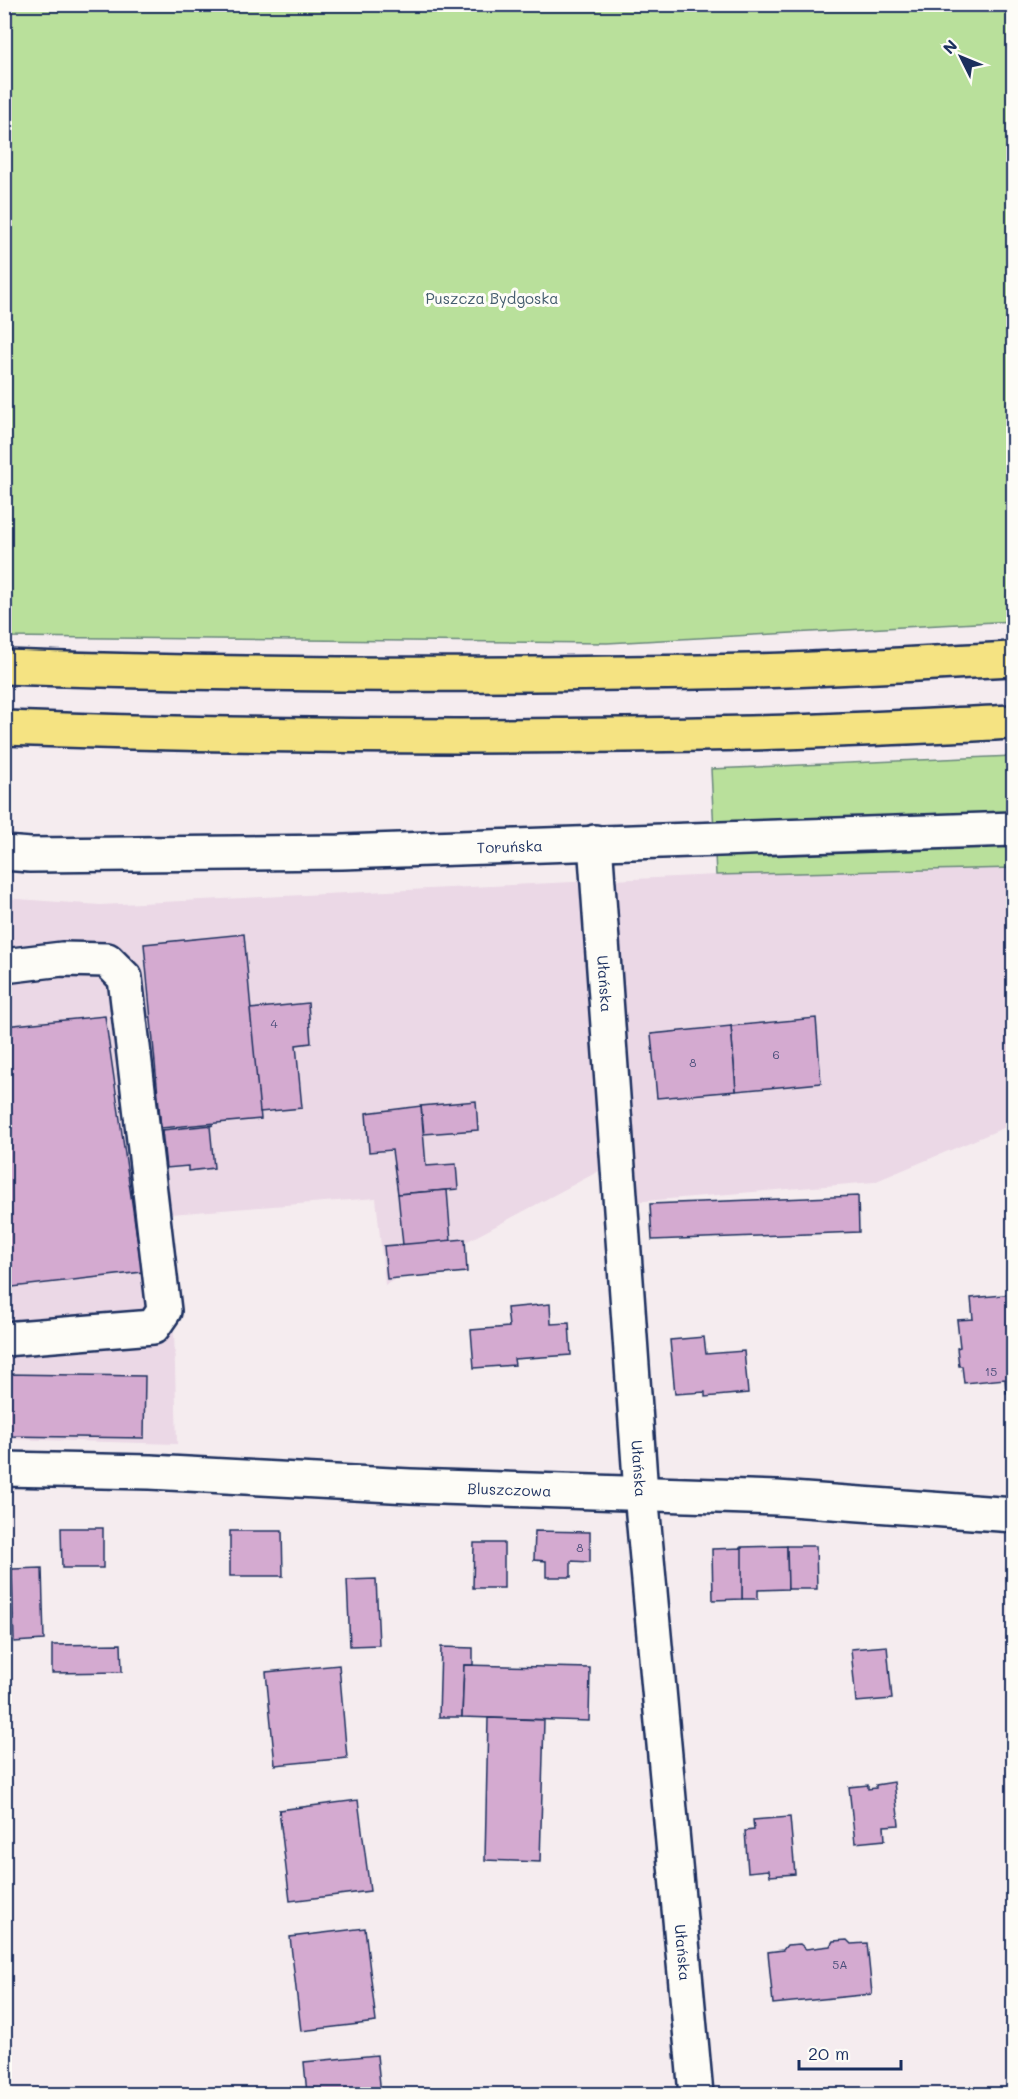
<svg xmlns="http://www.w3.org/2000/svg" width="1018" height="2099" viewBox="0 0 1018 2099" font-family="Mali,sans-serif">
<rect width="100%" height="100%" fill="#f5ecef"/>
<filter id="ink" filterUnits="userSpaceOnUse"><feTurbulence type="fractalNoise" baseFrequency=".0167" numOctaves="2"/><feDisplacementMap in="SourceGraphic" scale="12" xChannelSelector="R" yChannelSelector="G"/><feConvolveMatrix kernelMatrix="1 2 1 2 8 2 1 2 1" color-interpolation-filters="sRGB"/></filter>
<g filter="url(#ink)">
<polygon fill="#ebd8e6" points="1013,868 1013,1124 874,1182 620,1203 616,1162 385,1285 376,1198 171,1214 177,1444 5,1439 4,898 100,905 716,875"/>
<g fill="#b9e09b" stroke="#6a887c" stroke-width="1.5">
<polygon points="5,4 1013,5 1013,621 607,643 5,637"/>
<polygon points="1013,756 1013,868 716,875 711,769"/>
</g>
<g fill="#d4aad0" stroke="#1b2f5e" stroke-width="1.5">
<polygon points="244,934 261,1119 161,1128 144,944"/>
<polygon points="308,1003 311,1043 296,1045 302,1108 260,1112 250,1009"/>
<polygon points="105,1016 142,1272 4,1288 4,1026"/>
<polygon points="816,1018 821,1083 736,1091 731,1026"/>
<polygon points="731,1026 736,1091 657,1098 651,1034"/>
<polygon points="476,1101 478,1130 424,1134 421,1106"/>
<polygon points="421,1106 426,1166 456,1164 458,1189 398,1194 392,1150 369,1152 366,1113"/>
<polygon points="213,1125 210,1126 214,1168 188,1171 188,1166 166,1168 162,1130"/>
<polygon points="447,1190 451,1241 403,1245 398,1194"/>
<polygon points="858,1196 859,1232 652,1240 650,1204"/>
<polygon points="465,1239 467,1272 387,1279 384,1246"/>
<polygon points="1014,1294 1014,1392 1006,1393 1005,1379 964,1383 962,1366 959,1366 957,1348 960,1347 957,1320 973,1319 971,1298"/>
<polygon points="550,1304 551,1324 569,1323 571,1355 514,1359 515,1365 474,1368 471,1330 509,1327 507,1308"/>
<polygon points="704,1337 706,1354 744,1351 748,1393 705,1397 705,1392 675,1394 670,1340"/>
<polygon points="4,1374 145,1376 144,1438 4,1436"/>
<polygon points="61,1528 103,1528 103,1568 62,1568"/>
<polygon points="230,1531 282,1531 283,1576 230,1576"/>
<polygon points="535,1531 590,1532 590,1562 571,1561 571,1577 546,1577 546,1561 534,1560"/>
<polygon points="474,1543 504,1543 504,1588 473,1588"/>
<polygon points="787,1546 788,1589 758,1590 758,1599 742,1599 741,1547"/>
<polygon points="787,1546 816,1546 817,1589 788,1589"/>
<polygon points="742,1548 742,1599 713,1600 712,1549"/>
<polygon points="42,1568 44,1640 14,1642 12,1569"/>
<polygon points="376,1579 379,1645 350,1646 347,1580"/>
<polygon points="121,1644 122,1672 52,1673 52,1645"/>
<polygon points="887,1646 892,1699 856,1702 851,1649"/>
<polygon points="441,1647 473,1648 473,1665 464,1665 462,1717 439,1717"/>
<polygon points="339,1665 347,1758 275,1765 266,1672"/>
<polygon points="464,1665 590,1668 589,1721 462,1717"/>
<polygon points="488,1718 544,1720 540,1862 485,1860"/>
<polygon points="894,1782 899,1825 884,1826 885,1840 855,1843 849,1787 868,1785 868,1789 876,1788 876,1785"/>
<polygon points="358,1800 370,1891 290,1901 279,1810"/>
<polygon points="790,1817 795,1874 770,1876 769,1870 748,1872 745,1831 754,1830 753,1820"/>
<polygon points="365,1928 376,2022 301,2031 290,1937"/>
<polygon points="847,1940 851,1944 867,1943 872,1994 773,2004 768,1952 783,1950 787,1945 800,1944 806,1949 830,1946 833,1941"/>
<polygon points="377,2055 381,2094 307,2094 304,2062"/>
</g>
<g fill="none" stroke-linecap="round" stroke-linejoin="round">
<defs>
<g id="minor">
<path id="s1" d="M595 842 641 1493 696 2094"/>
<path id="s2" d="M4 853 30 855 342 852 1014 829"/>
<polyline points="4,966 62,959 107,960 125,978 164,1311 153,1327 4,1339"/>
<path id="s3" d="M4 1469 150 1472 410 1486 777 1498 1014 1515"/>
</g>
<g id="highway">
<path d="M4 667C253 676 502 676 750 671 838 669 926 663 1014 659"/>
<path d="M4 728C253 737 501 738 750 733 838 731 926 726 1014 722"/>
</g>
</defs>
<use href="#minor" stroke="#1b2f5e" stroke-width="38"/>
<use href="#highway" stroke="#1b2f5e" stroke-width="38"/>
<use href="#minor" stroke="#fdfcf7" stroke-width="33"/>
<use href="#highway" stroke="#f5e382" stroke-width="33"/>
</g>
</g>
<g text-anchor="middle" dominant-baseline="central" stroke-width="6" stroke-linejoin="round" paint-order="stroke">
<g font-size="12" fill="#494e7a">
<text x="274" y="1023">4</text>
<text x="776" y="1054">6</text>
<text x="693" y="1062">8</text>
<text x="991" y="1371">15</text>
<text x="580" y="1547">8</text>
<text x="840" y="1964">5A</text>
</g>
<g font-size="15" fill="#425b6d" stroke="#fdfcf7">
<text x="492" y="298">Puszcza Bydgoska</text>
</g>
<g font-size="15" fill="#1b2f5e" stroke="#fdfcf7">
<text stroke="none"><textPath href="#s2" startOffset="506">Toruńska</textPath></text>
<text stroke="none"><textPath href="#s1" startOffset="142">Ułańska</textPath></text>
<text stroke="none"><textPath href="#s1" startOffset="628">Ułańska</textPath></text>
<text stroke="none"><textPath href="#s3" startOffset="506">Bluszczowa</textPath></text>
<text stroke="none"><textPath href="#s1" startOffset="1114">Ułańska</textPath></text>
</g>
</g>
<rect width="1018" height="2099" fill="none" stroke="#fdfcf7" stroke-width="24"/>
<rect x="12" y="12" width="994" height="2075" fill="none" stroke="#1b2f5e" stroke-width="2" filter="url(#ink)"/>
<g transform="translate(961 57) rotate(313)" stroke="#fdfcf7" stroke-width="4.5" paint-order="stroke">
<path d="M0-4.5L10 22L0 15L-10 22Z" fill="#1b2f5e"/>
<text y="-9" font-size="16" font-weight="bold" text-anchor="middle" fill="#1b2f5e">N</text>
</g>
<path d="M799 2060v9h102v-9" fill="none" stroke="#1b2f5e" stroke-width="3"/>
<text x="808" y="2060" font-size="18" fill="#1b2f5e" stroke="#fdfcf7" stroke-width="4.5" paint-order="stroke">20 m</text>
</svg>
